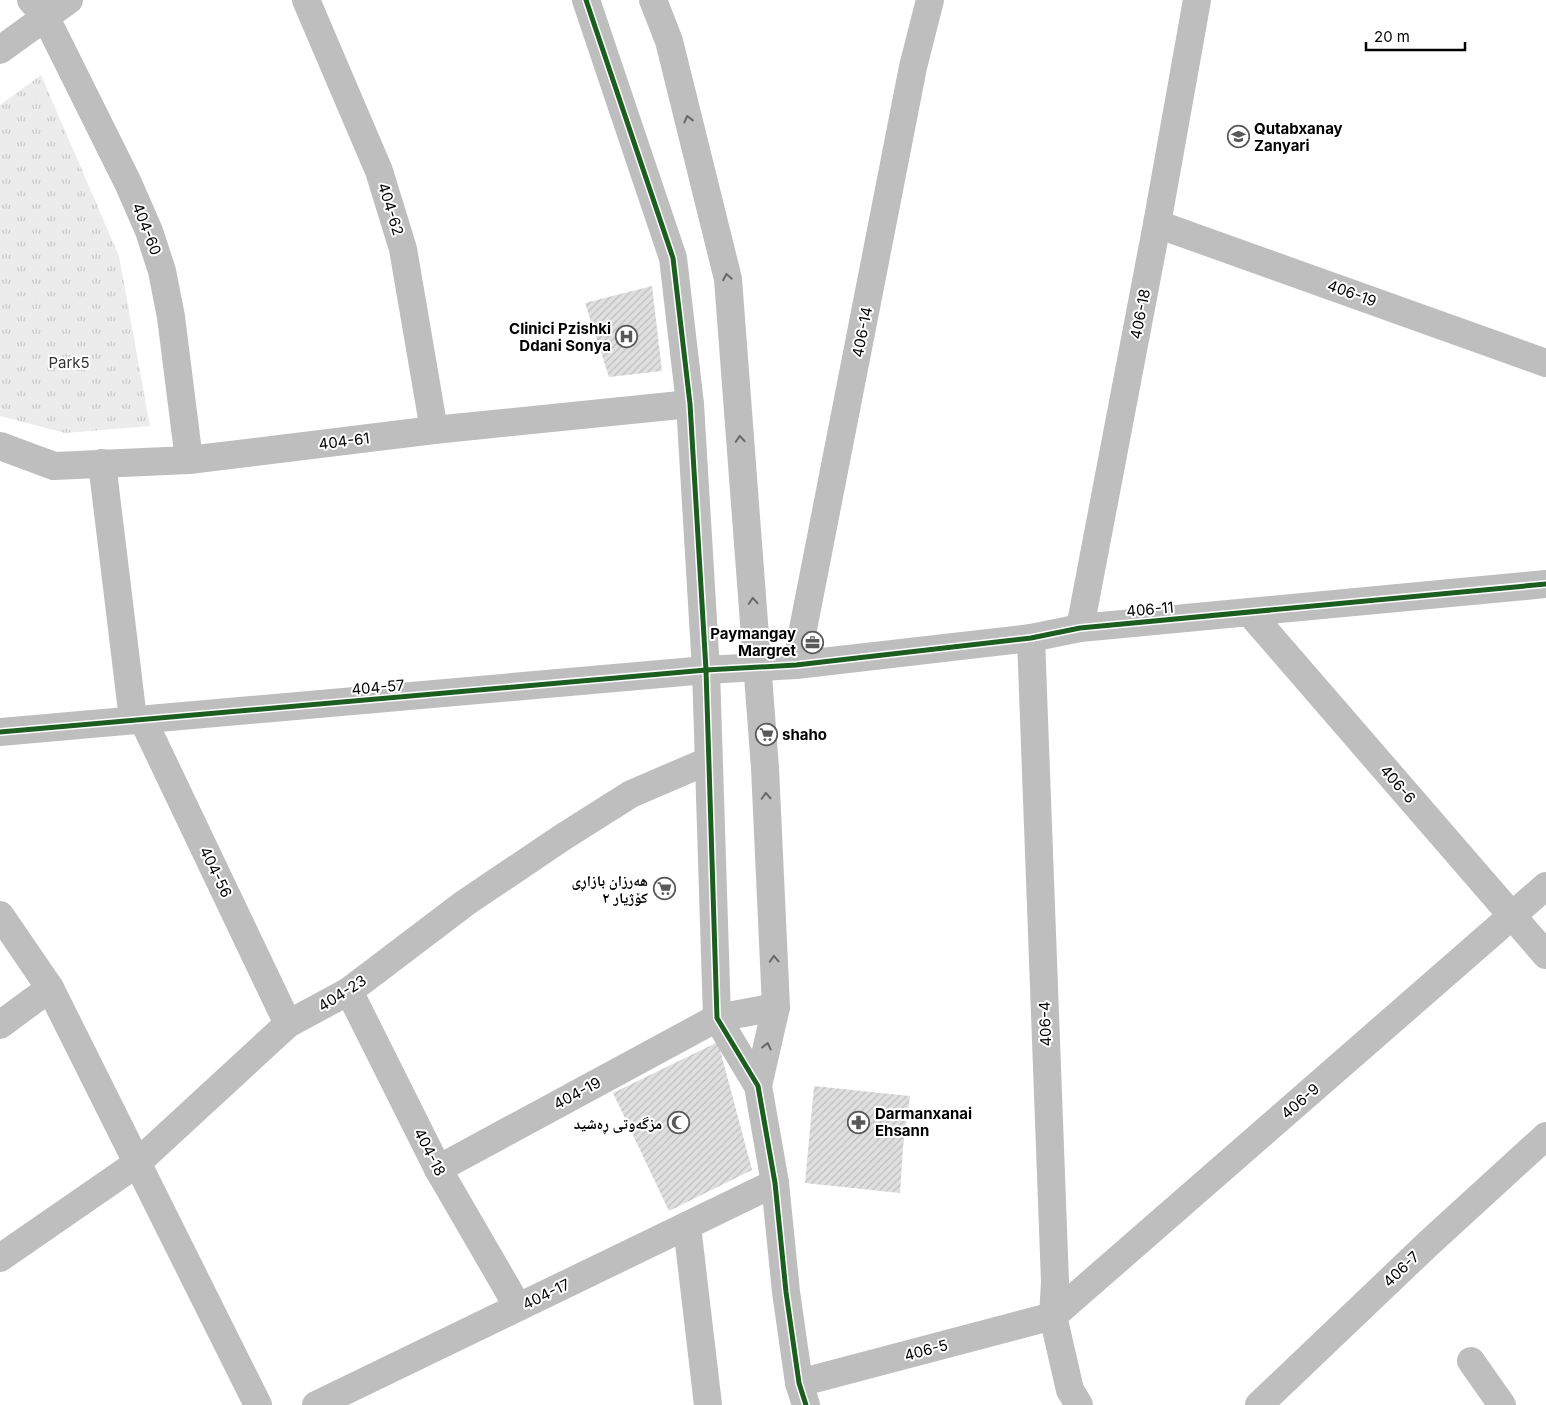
<svg xmlns="http://www.w3.org/2000/svg" width="1546" height="1405" viewBox="0 0 1546 1405" font-family="Inter,'Noto Naskh Arabic',sans-serif">
<defs>
<pattern id="grass-tufts" width="24" height="20" patternUnits="userSpaceOnUse" patternTransform="scale(1.25)"><rect width="24" height="20" fill="#ececec"/><path d="M3 7l-1-3M5 7V3M7 7l1-3M15 17l-1-3M17 17v-4M19 17l1-3" fill="none" stroke="#c9c9c9"/></pattern>
<pattern id="building-hatch" width="6" height="6" patternUnits="userSpaceOnUse" patternTransform="scale(1.25)"><rect width="6" height="6" fill="#dfdfdf"/><path d="M-1 1l2-2M0 6l6-6M5 7l2-2" fill="none" stroke="#bebebe"/></pattern>
</defs>
<rect width="100%" height="100%" fill="#fff"/>
<polygon fill="url(#grass-tufts)" points="41,75 119,256 150,426 65,433 0,416 0,105"/>
<g fill="url(#building-hatch)">
<polygon points="652,286 662,371 609,377 585,303"/>
<polygon points="718,1042 752,1170 669,1211 613,1093"/>
<polygon points="814,1086 910,1096 903,1147 900,1193 805,1183"/>
</g>
<g fill="none" stroke-linecap="round" stroke-linejoin="round">
<g stroke="#bebebe" stroke-width="28">
<polyline points="31,0 45,16 128,183 149,231 162,271 171,317 189,460"/>
<polyline points="306,0 379,171 403,249 434,430"/>
<polyline points="586,0 673,258 690,404 706,670 717,1018 758,1086 775,1183 786,1292 799,1383 806,1405"/>
<polyline points="653,0 669,41 728,279 765,768 776,1007 758,1086"/>
<polyline points="0,50 69,0"/>
<polyline points="1157,224 1546,363"/>
<polyline points="0,446 54,466 189,460 434,430 690,404"/>
<polyline points="102,463 133,719"/>
<polyline points="1250,613 1546,955"/>
<polyline points="1080,628 1157,224 1197,0"/>
<polyline points="1031,638 1055,1282 1053,1316 1070,1390 1079,1405"/>
<polyline points="796,665 913,67 930,0"/>
<polyline points="143,720 288,1024"/>
<polyline points="0,732 706,670 796,665 1031,638 1080,628 1546,584"/>
<polyline points="0,915 50,988 258,1405"/>
<polyline points="349,991 438,1169 518,1307"/>
<polyline points="0,1025 50,988"/>
<polyline points="438,1169 717,1018 776,1007"/>
<polyline points="687,1226 708,1405"/>
<polyline points="0,1258 136,1164 288,1024 349,991 465,903 563,837 631,794 708,761"/>
<polyline points="1471,1361 1502,1405"/>
<polyline points="799,1383 1053,1316 1546,886"/>
<polyline points="316,1405 775,1183"/>
<polyline points="1259,1405 1429,1243 1546,1136"/>
</g>
<defs>
<g id="cycleway">
<polyline points="586,0 673,258 690,404 706,670 717,1018 758,1086 775,1183 786,1292 799,1383 806,1405"/>
<polyline points="0,732 706,670 796,665 1031,638 1080,628 1546,584"/>
</g>
</defs>
<use href="#cycleway" stroke="#fff" stroke-width="8"/>
<use href="#cycleway" stroke="#1b5e20" stroke-width="5"/>
</g>
<defs><path id="oneway-chevron" d="M-2-3.5L2.5 0L-2 3.5" fill="none" stroke-width="1.6" stroke-linecap="round" stroke-linejoin="round" transform="scale(1.25)"/></defs>
<g stroke="#686868">
<use href="#oneway-chevron" transform="translate(688 119) rotate(-104)"/>
<use href="#oneway-chevron" transform="translate(727 277) rotate(-100)"/>
<use href="#oneway-chevron" transform="translate(740 439) rotate(-94)"/>
<use href="#oneway-chevron" transform="translate(753 601) rotate(-94)"/>
<use href="#oneway-chevron" transform="translate(766 796) rotate(-93)"/>
<use href="#oneway-chevron" transform="translate(774 959) rotate(-93)"/>
<use href="#oneway-chevron" transform="translate(767 1046) rotate(-77)"/>
</g>
<defs>
<symbol id="school-ring" viewBox="-11 -11 22 22"><circle r="9.5" fill="#fff" stroke="#595959" stroke-width="1.5"/><path d="M0-5L7-2L0 1L-7-2ZM-4 1L0 2.5L4 1V4Q0 6-4 4Z" fill="#595959"/></symbol>
<symbol id="hospital-ring" viewBox="-11 -11 22 22"><circle r="9.5" fill="#fff" stroke="#595959" stroke-width="1.5"/><path d="M-5-5h3v3.5h4V-5h3V5h-3V1.5h-4V5h-3Z" fill="#595959"/></symbol>
<symbol id="office-ring" viewBox="-11 -11 22 22"><circle r="9.5" fill="#fff" stroke="#595959" stroke-width="1.5"/><path d="M-6-3h4V-5.5h4V-3h4V5H-6ZM-1-4.5V-3h2v-1.5ZM-6 0V1H6V0Z" fill="#595959"/></symbol>
<symbol id="supermarket-ring" viewBox="-11 -11 22 22"><circle r="9.5" fill="#fff" stroke="#595959" stroke-width="1.5"/><path d="M-6-5.5h2.5l.6 2H6L4.5 2H-2.5L-4.4-4H-6ZM-1.5 3.2a1.3 1.3 0 1 0 .1 0ZM3 3.2a1.3 1.3 0 1 0 .1 0Z" fill="#595959"/></symbol>
<symbol id="pharmacy-ring" viewBox="-11 -11 22 22"><circle r="9.5" fill="#fff" stroke="#595959" stroke-width="1.5"/><path d="M-2-6h4v4h4v4h-4v4h-4v-4h-4v-4h4Z" fill="#595959"/></symbol>
<symbol id="mosque-ring" viewBox="-11 -11 22 22"><circle r="9.5" fill="#fff" stroke="#595959" stroke-width="1.5"/><path d="M3.5-4.9A6 6 0 1 0 3.5 4.9A5 5 0 1 1 3.5-4.9Z" fill="#595959"/></symbol>
</defs>
<g fill-rule="evenodd">
<use href="#school-ring" x="1226" y="124" width="25" height="25"/>
<use href="#hospital-ring" x="614" y="324" width="25" height="25"/>
<use href="#office-ring" x="800" y="630" width="25" height="25"/>
<use href="#supermarket-ring" x="754" y="722" width="25" height="25"/>
<use href="#supermarket-ring" x="652" y="876" width="25" height="25"/>
<use href="#pharmacy-ring" x="846" y="1110" width="25" height="25"/>
<use href="#mosque-ring" x="666" y="1110" width="25" height="25"/>
</g>
<g text-anchor="middle" dominant-baseline="central" stroke-width="4" stroke-linejoin="round" paint-order="stroke">
<g font-size="15" font-weight="bold" fill="#000" stroke="#fff" text-anchor="end">
<text x="1254" y="128" text-anchor="start">Qutabxanay<tspan x="1254" dy="17">Zanyari</tspan></text>
<text x="611" y="328">Clinici Pzishki<tspan x="611" dy="17">Ddani Sonya</tspan></text>
<text x="796" y="633">Paymangay<tspan x="796" dy="17">Margret</tspan></text>
<text x="782" y="734" text-anchor="start">shaho</text>
<text x="648" y="880">هەرزان بازاڕی<tspan x="648" dy="17">کۆژیار ٢</tspan></text>
<text x="875" y="1113" text-anchor="start">Darmanxanai<tspan x="875" dy="17">Ehsann</tspan></text>
<text x="662" y="1123">مزگەوتی ڕەشید</text>
</g>
<g font-size="15" fill="#000" stroke="#fff">
<text transform="translate(391 209) rotate(73)">404-62</text>
<text transform="translate(147 229) rotate(69)">404-60</text>
<text transform="translate(1352 293) rotate(20)">406-19</text>
<text transform="translate(1140 314) rotate(-79)">406-18</text>
<text transform="translate(862 332) rotate(-79)">406-14</text>
<text transform="translate(344 441) rotate(-7)">404-61</text>
<text transform="translate(1150 609) rotate(-5)">406-11</text>
<text transform="translate(378 687) rotate(-5)">404-57</text>
<text transform="translate(1398 784) rotate(49)">406-6</text>
<text transform="translate(216 872) rotate(64)">404-56</text>
<text transform="translate(342 993) rotate(-32)">404-23</text>
<text transform="translate(1045 1024) rotate(-92)">406-4</text>
<text transform="translate(577 1093) rotate(-28)">404-19</text>
<text transform="translate(1300 1101) rotate(-41)">406-9</text>
<text transform="translate(430 1152) rotate(63)">404-18</text>
<text transform="translate(1401 1269) rotate(-44)">406-7</text>
<text transform="translate(546 1294) rotate(-26)">404-17</text>
<text transform="translate(926 1350) rotate(-15)">406-5</text>
</g>
<g font-size="15" fill="#333" stroke="#fff">
<text x="69" y="362">Park5</text>
</g>
</g>
<path d="M1366 42v8h99v-8" fill="none" stroke="#000000" stroke-width="2.5"/>
<text x="1374" y="42" font-size="15" fill="#000000" stroke="#ffffff" stroke-width="4" paint-order="stroke">20 m</text>
</svg>
